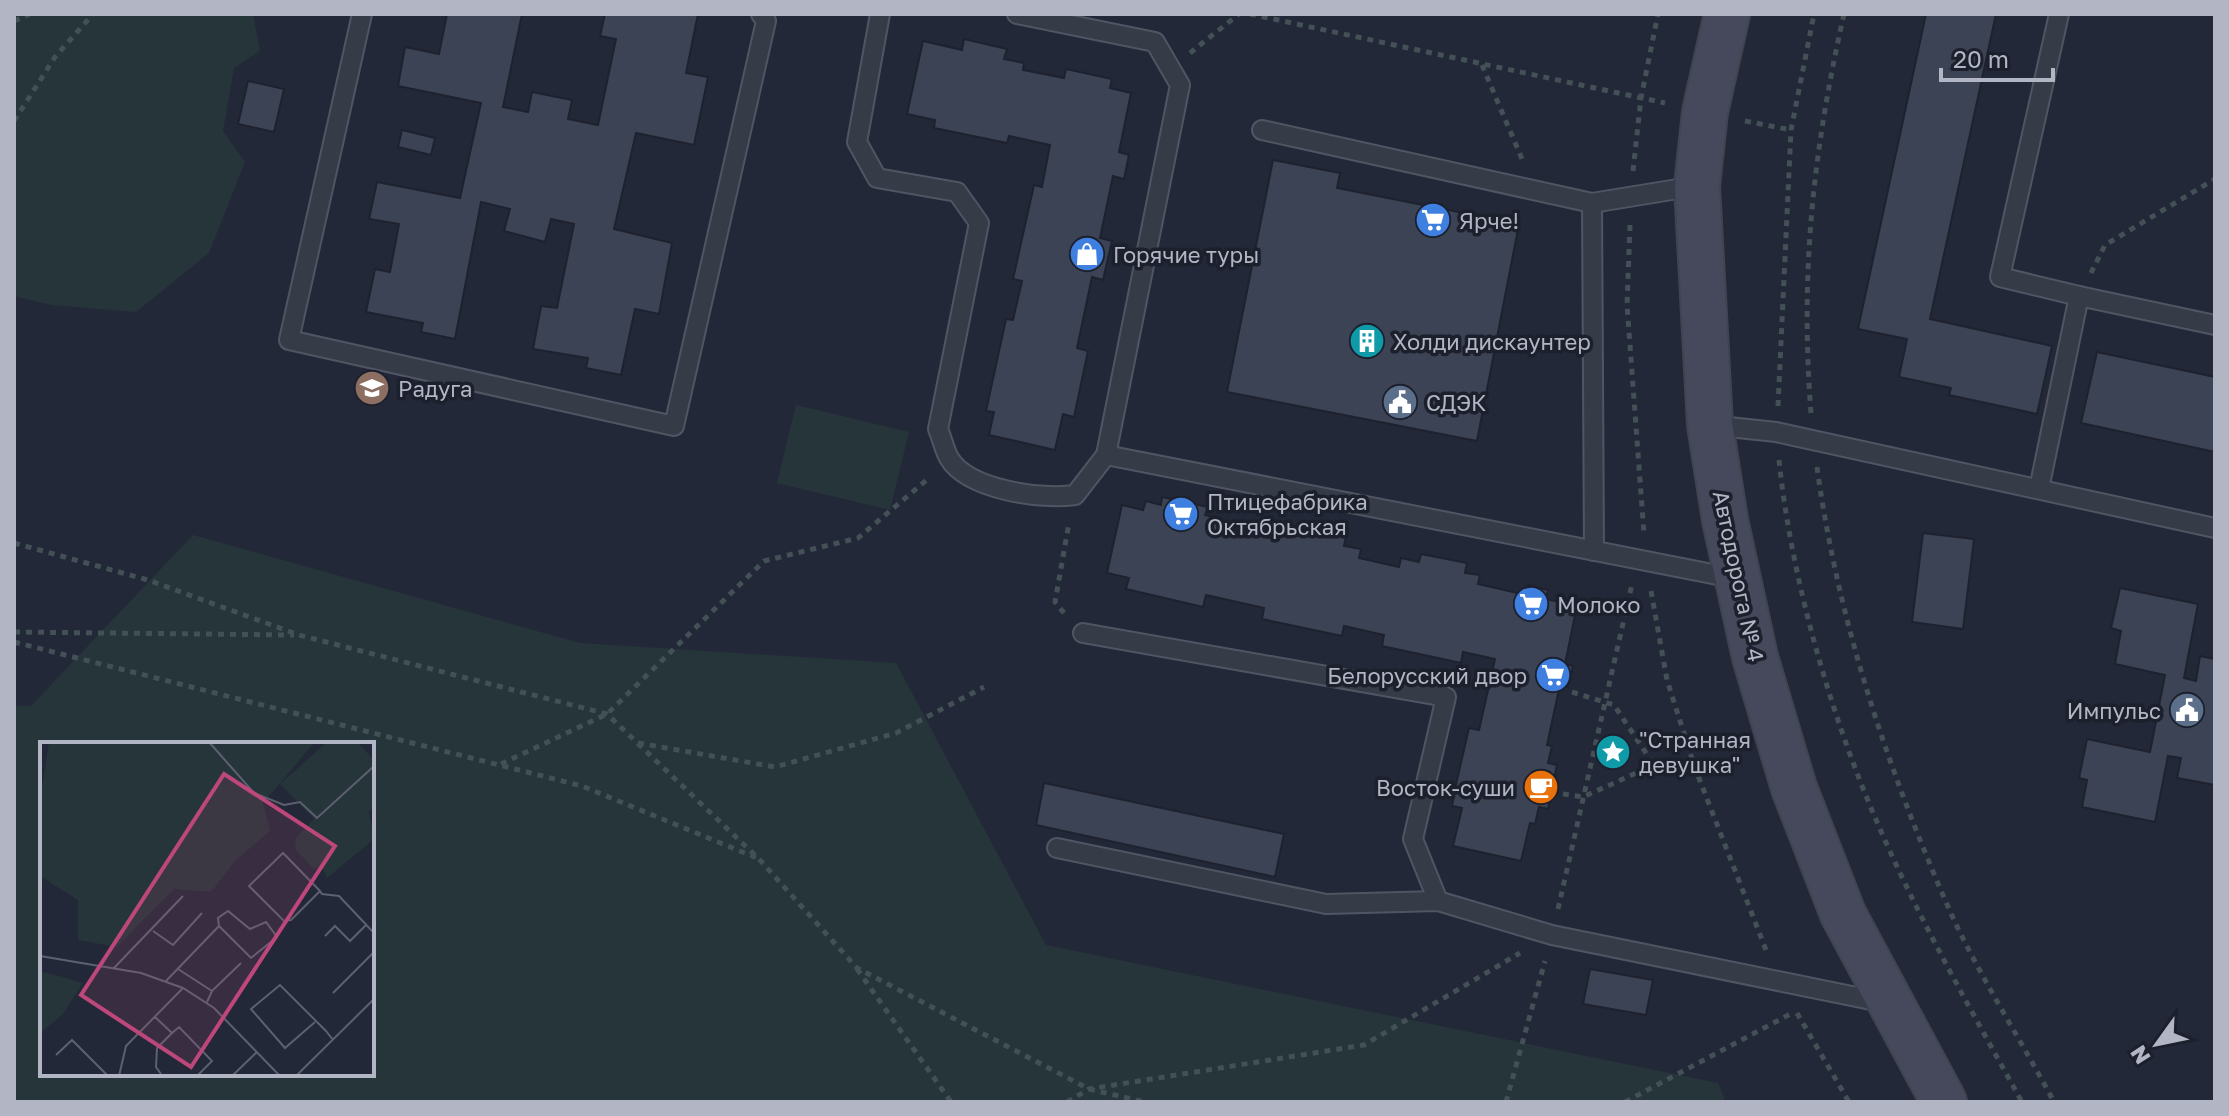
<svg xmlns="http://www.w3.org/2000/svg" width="2229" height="1116" viewBox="0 0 2229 1116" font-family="'Golos Text',sans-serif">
<rect width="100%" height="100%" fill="#232838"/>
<g fill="#26353a" fill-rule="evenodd">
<polygon points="14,14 253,14 260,51 234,68 223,131 245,162 209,253 136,312 51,305 14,296"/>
<polygon points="796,405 909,432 890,510 777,483"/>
<path d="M193 535 580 643 896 663 1046 945 1718 1083 1726 1102H14V706H31ZM42 744H372V1074H42Z"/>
</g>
<g fill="#3c4355" stroke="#1e222f" stroke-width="2">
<polygon points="447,14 522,14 503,107 528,112 532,92 572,100 568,119 598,125 616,39 600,36 605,14 698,14 686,73 708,77 694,145 636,133 614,229 672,243 659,314 635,309 621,375 586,368 588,358 533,349 541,306 557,308 574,224 551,219 545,242 504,231 510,209 481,202 455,339 421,332 423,323 366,312 375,269 390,272 399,224 369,219 377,182 460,198 481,103 398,86 405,47 439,54"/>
<polygon points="1926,14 1996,14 1930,319 2052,346 2037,414 1949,395 1951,388 1899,377 1907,339 1858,329"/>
<polygon points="964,39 1007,49 1004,59 1024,63 1023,70 1064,78 1066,69 1112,79 1110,88 1131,93 1119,152 1129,155 1124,179 1113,176 1100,238 1112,241 1103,280 1092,277 1077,348 1088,351 1074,417 1063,414 1055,450 989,435 994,412 986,411 1006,319 1013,320 1022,281 1013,279 1034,185 1042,187 1050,145 1009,136 1007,143 934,128 935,120 907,114 923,41 962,50"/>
<polygon points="248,81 284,89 274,132 238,124"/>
<polygon points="402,130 435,138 431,155 398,147"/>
<polygon points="1273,160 1340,173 1337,188 1519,224 1477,441 1227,392"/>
<polygon points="2097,352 2215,377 2215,452 2081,423"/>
<polygon points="1162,497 1208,507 1205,515 1222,519 1221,527 1279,540 1281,532 1300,536 1301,527 1346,537 1344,546 1361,549 1359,558 1399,567 1401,558 1419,562 1421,554 1467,563 1465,573 1480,575 1478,584 1526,595 1528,585 1548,590 1546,599 1577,606 1565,664 1573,666 1568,687 1560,685 1547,745 1552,746 1548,763 1557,765 1548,809 1539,807 1535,824 1530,823 1521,861 1453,846 1462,808 1452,806 1457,780 1469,728 1479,730 1495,659 1463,652 1461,663 1382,646 1384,635 1344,626 1342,636 1262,619 1264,608 1206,595 1203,607 1126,589 1129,578 1107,573 1122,505 1143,510 1146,501 1161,505"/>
<polygon points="1923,533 1974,539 1963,629 1912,622"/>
<polygon points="2120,588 2198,604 2184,678 2196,681 2200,656 2215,659 2215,785 2177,778 2181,758 2168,756 2155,822 2082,807 2087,780 2079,778 2087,739 2150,752 2165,675 2115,664 2121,631 2111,628"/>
<polygon points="1044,783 1284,834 1275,877 1036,825"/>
<polygon points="1590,969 1653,980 1646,1015 1583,1004"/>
</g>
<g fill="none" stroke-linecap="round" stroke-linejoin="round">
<defs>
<g id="lane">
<polyline points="362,14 289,340 674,426 766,21 761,14"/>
<path d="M880 14 857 142 877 178 957 192 979 223 938 429C942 438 944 449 949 458 968 490 1042 500 1075 495L1106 455"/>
<polyline points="1017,14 1155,42 1180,85 1106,455 1738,579"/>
<polyline points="2059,14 2000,277 2079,296"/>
<polyline points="1262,130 1592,203"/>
<polyline points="1710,425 1776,432 2215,528"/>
<polyline points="2039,489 2079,296 2215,325"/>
<polyline points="1594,551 1592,203 1696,186"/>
<polyline points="1083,633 1446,697 1413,839 1438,901"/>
<polyline points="1057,848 1326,904 1438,901 1552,935 1886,1003"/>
</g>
<polyline id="secondary" points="1727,14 1705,112 1697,186 1710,425 1725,520 1755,657 1794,788 1843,914 1944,1102"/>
</defs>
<use href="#lane" stroke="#515563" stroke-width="22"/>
<use href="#secondary" stroke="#404451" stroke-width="48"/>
<g stroke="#435056" stroke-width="5" stroke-dasharray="6 6" stroke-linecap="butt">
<polyline points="1250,14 1665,103"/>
<polyline points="14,21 30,14"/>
<polyline points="1190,53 1239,14"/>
<polyline points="1482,65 1522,159"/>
<polyline points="14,121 55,57 93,14"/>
<polyline points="1745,121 1791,130"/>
<polyline points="1633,171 1641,98 1658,14"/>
<polyline points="1630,225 1627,305 1644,534"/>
<polyline points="2091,273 2105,245 2215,179"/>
<polyline points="1778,406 1791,130 1814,14"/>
<path d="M1811 413C1800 273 1813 151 1844 14"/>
<path d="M1779 460C1791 577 1830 714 1877 822 1918 918 1971 1010 2022 1102"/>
<path d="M1817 467C1838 621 1887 767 1949 909 1977 972 2021 1040 2054 1102"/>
<polyline points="14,543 148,580 299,635 607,714 759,859 857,968 1089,1089 1145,1102"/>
<polyline points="1651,591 1667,680 1695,768 1766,950"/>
<polyline points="1064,613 1055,602 1069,523"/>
<polyline points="14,632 294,635"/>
<polyline points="14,642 582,786 757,858"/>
<polyline points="1572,692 1614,705 1654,765"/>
<polyline points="638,743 775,767 896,733 984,687"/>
<polyline points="501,764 607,714 764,561 858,538 929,478"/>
<polyline points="1551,792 1583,797 1654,765 1695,768"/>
<polyline points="1558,909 1632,584"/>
<polyline points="857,969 951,1102"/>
<polyline points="1797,1013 1849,1102"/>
<polyline points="1067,1102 1089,1089 1364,1045 1520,953"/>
<polyline points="1506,1102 1545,961"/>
<polyline points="1625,1102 1794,1012"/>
</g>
<use href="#lane" stroke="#363b48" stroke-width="18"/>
<use href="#secondary" stroke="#45495b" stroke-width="44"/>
</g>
<defs>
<symbol id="supermarket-disc" viewBox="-11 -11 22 22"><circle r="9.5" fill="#3f7fe0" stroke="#1c202d"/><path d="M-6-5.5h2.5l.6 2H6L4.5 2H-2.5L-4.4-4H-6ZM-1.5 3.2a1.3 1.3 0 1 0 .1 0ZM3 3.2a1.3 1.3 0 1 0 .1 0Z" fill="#fff"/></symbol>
<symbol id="shop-disc" viewBox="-11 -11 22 22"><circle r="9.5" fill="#3f7fe0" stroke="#1c202d"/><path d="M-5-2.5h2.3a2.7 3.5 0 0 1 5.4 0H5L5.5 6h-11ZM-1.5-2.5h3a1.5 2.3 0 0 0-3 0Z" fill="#fff"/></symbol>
<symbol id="building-disc" viewBox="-11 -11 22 22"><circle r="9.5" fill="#0f9aa8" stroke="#1c202d"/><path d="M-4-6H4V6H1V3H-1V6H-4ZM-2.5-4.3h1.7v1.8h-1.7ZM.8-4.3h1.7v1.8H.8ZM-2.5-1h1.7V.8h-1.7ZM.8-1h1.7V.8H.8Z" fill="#fff"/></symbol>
<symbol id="school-disc" viewBox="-11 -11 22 22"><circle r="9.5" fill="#8d6e63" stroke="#1c202d"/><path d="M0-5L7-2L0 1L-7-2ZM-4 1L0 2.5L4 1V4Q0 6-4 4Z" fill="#fff"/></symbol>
<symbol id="civic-disc" viewBox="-11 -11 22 22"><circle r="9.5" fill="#5c6f8a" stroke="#1c202d"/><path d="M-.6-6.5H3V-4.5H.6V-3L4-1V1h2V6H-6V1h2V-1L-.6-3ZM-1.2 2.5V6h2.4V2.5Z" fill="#fff"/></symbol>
<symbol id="sight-disc" viewBox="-11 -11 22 22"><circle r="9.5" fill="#0f9aa8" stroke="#1c202d"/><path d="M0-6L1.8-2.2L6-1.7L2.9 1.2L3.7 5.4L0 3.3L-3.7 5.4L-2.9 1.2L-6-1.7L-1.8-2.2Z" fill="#fff"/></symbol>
<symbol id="cafe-disc" viewBox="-11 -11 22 22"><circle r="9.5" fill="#e8710a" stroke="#1c202d"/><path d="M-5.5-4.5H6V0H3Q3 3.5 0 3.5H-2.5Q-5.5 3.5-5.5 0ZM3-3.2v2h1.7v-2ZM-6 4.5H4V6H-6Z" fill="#fff"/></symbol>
</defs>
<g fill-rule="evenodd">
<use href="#supermarket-disc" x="1413" y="200" width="40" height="40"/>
<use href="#shop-disc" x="1067" y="234" width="40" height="40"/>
<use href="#building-disc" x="1347" y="321" width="40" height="40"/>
<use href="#school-disc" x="352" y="368" width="40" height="40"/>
<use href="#civic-disc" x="1380" y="382" width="40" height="40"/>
<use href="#supermarket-disc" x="1161" y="494" width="40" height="40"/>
<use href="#supermarket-disc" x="1511" y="584" width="40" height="40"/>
<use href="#supermarket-disc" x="1533" y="655" width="40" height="40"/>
<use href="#civic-disc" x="2167" y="690" width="40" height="40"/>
<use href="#sight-disc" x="1593" y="732" width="40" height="40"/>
<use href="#cafe-disc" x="1521" y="767" width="40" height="40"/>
</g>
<g text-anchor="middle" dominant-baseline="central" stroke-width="7" stroke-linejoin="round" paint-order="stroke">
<g font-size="22" fill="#b1b5c4" stroke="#1c202d" text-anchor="start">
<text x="1459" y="220">Ярче!</text>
<text x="1113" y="254">Горячие туры</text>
<text x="1393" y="341">Холди дискаунтер</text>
<text x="398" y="388">Радуга</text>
<text x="1426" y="402">СДЭК</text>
<text x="1207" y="501">Птицефабрика<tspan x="1207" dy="25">Октябрьская</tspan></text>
<text x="1557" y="604">Молоко</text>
<text x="1527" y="675" text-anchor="end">Белорусский двор</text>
<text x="2161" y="710" text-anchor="end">Импульс</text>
<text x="1639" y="739">"Странная<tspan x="1639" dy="25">девушка"</tspan></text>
<text x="1515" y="787" text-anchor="end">Восток-суши</text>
</g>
<g font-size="22" fill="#b1b5c4" stroke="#1c202d">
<text transform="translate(1739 576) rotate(78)">Автодорога № 4</text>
</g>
</g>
<g transform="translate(40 742)">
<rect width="334" height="334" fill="#232838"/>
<path d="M9 0H275L223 61 230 89 194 120 171 150 134 147 77 205 38 198V158L0 134V60ZM287 0H317L334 18V71L332 66 329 70 334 97 287 136 283 127 273 126 256 108 255 97 274 77 240 42ZM0 229 43 241 23 272 0 291Z" fill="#26353a"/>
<path fill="none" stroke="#5c6070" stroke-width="2" d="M169 0 214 51 244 63 260 60 277 76 333 25M280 149 251 178 244 179 209 144 243 111 280 149 282 152 299 154 334 191M113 189 133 203 162 171M285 194 295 184 310 199 326 183M0 214 101 231 143 246 174 266 240 334M74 226 143 154M138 227 172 249 167 260M126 239 179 184 211 216 237 195 226 180 210 187 188 169 178 176 179 184M172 249 201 221M293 251 334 210M115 275 132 291 117 306 116 325 121 332M275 280 245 306 211 267 240 243 286 289 293 298M132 291 139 285 172 319 157 334M16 313 32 298 68 334M79 334 86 304 143 246M192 334 217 310M256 334 334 257"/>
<path fill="#bd477a" fill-opacity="0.15" stroke="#bd477a" stroke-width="4" d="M184 32 295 104 151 325 41 253Z"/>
<rect width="334" height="334" fill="none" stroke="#b1b5c4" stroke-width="4"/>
</g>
<rect width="2229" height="1116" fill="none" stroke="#b1b5c4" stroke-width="32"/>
<g transform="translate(2157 1044) rotate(237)" stroke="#1c202d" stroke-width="6" paint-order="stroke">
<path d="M0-6L14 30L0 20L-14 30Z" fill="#b1b5c4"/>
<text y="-12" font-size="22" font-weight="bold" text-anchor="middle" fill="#b1b5c4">N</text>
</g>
<path d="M1941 68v12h112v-12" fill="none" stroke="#b1b5c4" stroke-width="4"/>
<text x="1953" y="68" font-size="24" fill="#b1b5c4" stroke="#1c202d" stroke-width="6" paint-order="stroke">20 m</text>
</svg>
